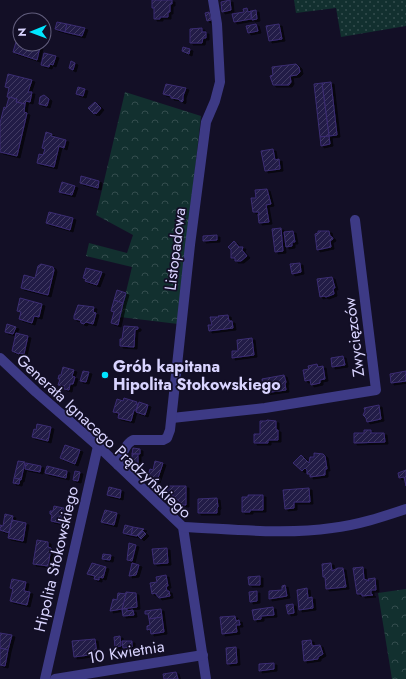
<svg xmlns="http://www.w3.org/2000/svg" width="406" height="679" viewBox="0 0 406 679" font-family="Jost,sans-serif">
<defs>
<pattern id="grass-dots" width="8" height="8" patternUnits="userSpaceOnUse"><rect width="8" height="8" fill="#12302f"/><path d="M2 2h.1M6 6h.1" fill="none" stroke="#344d4e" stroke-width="1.8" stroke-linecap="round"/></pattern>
<pattern id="forest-crowns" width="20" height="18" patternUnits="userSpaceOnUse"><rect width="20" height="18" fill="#12302f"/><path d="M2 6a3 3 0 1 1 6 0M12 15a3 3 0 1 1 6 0" fill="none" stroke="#344d4e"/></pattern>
<pattern id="building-hatch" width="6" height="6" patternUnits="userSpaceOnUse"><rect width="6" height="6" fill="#241b47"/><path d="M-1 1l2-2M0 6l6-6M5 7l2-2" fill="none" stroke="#433b63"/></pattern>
<filter id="shadow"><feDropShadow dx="3" dy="2" stdDeviation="0" flood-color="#0009"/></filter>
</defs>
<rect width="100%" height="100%" fill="#130f26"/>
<polygon fill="url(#grass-dots)" points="294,0 406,0 406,26 341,37 336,8 296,13"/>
<g fill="url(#forest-crowns)">
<polygon points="125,92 201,116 178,324 120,317 132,267 86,256 89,243 127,253 133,235 96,215"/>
<polygon points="406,589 406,679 392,679 378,593"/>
</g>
<g fill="url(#building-hatch)" stroke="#3b2d73" filter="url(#shadow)">
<polygon points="152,0 172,0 172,4 170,4 170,12 168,12 168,17 160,17 160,19 154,19 154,8 152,8"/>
<polygon points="230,0 231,10 222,12 221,2"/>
<polygon points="247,8 248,12 251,11 251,19 234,22 232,14 244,12 243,9"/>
<polygon points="256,10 257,19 252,20 251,11"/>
<polygon points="209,12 211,20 207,21 205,13"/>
<polygon points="23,15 37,18 36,20 21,20"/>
<polygon points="57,22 67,24 65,32 55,29"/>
<polygon points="67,24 85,28 82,36 65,32"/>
<polygon points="256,24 258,31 248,33 246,26"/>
<polygon points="279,24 282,39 269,41 266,26"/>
<polygon points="202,28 202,32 206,32 206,38 203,38 202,43 190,43 190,29"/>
<polygon points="16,42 28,46 29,44 40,47 37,60 13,52"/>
<polygon points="183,47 190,49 189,54 182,51"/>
<polygon points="44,53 56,56 53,65 50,64 49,67 41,65"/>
<polygon points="71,61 75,63 73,70 69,68"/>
<polygon points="296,64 299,67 300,72 297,75 290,76 291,82 289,85 273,85 270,76 273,75 272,67"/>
<polygon points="8,74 32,80 28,92 32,92 30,102 26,101 25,104 16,102 17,99 7,97 9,88 5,87"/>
<polygon points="331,82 337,135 329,136 322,83"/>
<polygon points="322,83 329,136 320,137 314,84"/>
<polygon points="166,84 186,88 183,96 183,101 182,102 178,99 171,98 171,96 163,94"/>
<polygon points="78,87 85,89 83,96 76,94"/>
<polygon points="44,95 49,99 47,106 39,104 40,97"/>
<polygon points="9,97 17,99 16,102 25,104 24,112 27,113 17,156 0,152 0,123 4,107 6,108"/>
<polygon points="95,102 101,108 96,114 95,112 94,114 88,108"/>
<polygon points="46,132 52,134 51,136 66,140 64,148 59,146 54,167 37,163 39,154 43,155 45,149 42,148"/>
<polygon points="329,136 330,144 321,146 320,137"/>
<polygon points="273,149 275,160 279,159 280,169 265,171 261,151"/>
<polygon points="81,176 99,181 98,188 80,183"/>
<polygon points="62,182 75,186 72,195 59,192"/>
<polygon points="267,189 271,204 266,205 269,222 259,223 258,214 259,214 259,212 253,212 251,198 256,198 255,190"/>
<polygon points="49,212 73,218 70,230 46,223"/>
<polygon points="281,228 283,251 275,252 272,229"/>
<polygon points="293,231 295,242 292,242 292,246 286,247 284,232"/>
<polygon points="318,231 329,231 330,236 332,237 333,239 330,241 331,247 317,250 315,234 318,233"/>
<polygon points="217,235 217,240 203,241 203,236"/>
<polygon points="234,241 239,247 243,247 242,250 247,256 241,261 235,261 235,258 231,258 231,250 228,247"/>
<polygon points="300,263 301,272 292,274 290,264"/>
<polygon points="41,264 53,267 54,270 48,295 21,288 24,275 35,278 38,266"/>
<polygon points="86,268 102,272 97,285 85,281 86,279 83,278"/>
<polygon points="332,277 335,288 333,288 334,294 326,297 324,296 320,297 317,279"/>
<polygon points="117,290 126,293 123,303 114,300"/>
<polygon points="20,298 42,304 39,317 34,316 32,323 19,319 21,312 17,311"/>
<polygon points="114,300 123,303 118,325 111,323 114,312 111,311"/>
<polygon points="78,305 94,307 93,312 96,313 93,324 86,322 84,324 81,323 80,320 74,319 74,316"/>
<polygon points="228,315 229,321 232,321 233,328 209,331 208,325 212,325 210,317 219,317 218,316"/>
<polygon points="7,324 16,327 13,334 5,332"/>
<polygon points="124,326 138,327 138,329 135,330 134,347 120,346 120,339 122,339"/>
<polygon points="16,333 28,336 24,354 20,353 19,354 12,351"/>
<polygon points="252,338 254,355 232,358 232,351 238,351 237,340"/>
<polygon points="343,356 345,365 332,367 331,358"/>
<polygon points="317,364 318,367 323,366 325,379 320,380 320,383 311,385 310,380 305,381 303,370 309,369 308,366"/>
<polygon points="63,367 74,370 72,376 75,377 73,384 70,384 69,390 64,389 64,386 58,385 60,379 58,379 59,375 61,375"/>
<polygon points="83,371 89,372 86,382 80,381"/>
<polygon points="406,371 406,381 391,383 390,374"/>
<polygon points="284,375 286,382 285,384 286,390 264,393 262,379"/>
<polygon points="124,398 137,402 136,404 138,404 136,410 134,410 131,421 118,418 119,413 113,412 117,399 123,401"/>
<polygon points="139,402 148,405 145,415 136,412"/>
<polygon points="379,405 381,419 367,422 366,418 363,415 365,411 364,408"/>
<polygon points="267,420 276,421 276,430 278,430 278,440 268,440 268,443 254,443 254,434 260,434 260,421 266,421"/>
<polygon points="37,424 51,427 48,441 32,437 34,429 36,430"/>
<polygon points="364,430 371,430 371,433 384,433 385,442 354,443 354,433 364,433"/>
<polygon points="65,445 80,450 75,464 60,458"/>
<polygon points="133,448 140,449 140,454 132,454"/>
<polygon points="314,453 323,454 325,456 327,469 325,469 325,475 310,477 310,474 307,474 307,470 305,468 302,471 293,463 301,455 309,463 310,457 314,457"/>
<rect x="132" y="454" width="6" height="10"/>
<polygon points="18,461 25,462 21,480 14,478"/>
<polygon points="155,461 163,463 157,481 147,478 150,469 153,470"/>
<polygon points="26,463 41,466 40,472 25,469"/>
<polygon points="47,466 67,471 66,478 45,473"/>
<polygon points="406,470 406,486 404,477 399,478 398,473"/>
<polygon points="75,471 80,472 78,481 73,480"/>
<polygon points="14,478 20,479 19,484 13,483"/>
<polygon points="168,486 186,486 186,505 183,505 167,490"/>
<polygon points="109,487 121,490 120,498 107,495"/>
<polygon points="309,488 310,502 294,502 294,508 285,509 283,490"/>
<polygon points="248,495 263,495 263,510 250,510 250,512 242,512 242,497 248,497"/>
<polygon points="217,498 218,507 217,508 217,513 198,513 198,499"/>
<polygon points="54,506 68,509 65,524 51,521 52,515 50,514 50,511 53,511"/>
<polygon points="105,510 117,513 114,525 101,522"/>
<polygon points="5,514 13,516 9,533 0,530 0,525 3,526"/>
<polygon points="12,520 26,523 23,541 8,538"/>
<polygon points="125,525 133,527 131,535 123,533"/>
<polygon points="133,527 144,529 137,536 131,535"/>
<polygon points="143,531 146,534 141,539 138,536"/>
<polygon points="37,540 48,542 48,547 51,548 48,566 33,564"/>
<polygon points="129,543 136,545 132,561 127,560"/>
<polygon points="167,548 168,563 154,564 152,549"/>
<polygon points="103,554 111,555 110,560 102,559"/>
<polygon points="92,563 106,567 103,578 99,577 99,580 94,579 95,576 87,574"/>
<polygon points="132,563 139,565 136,575 129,576"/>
<polygon points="331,563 332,571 338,568 343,568 346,587 326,589 325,577 323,577 322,564"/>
<polygon points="363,567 364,579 369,581 368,579 375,578 376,590 371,590 371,594 373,595 362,596 362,594 357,594 353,568"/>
<polygon points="166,575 168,586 166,586 167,591 169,591 170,596 159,598 155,593 152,594 150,583 157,582 156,577"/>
<polygon points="260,576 260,585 249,585 248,577"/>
<polygon points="12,579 26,582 24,591 30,592 27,605 10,601 13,589 10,588"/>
<polygon points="285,585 287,596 269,599 269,591 282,590 282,586"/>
<polygon points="307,588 308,598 312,597 313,608 299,610 297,590"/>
<polygon points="257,591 257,601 250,602 249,592"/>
<polygon points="126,592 136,593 137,607 122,609"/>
<polygon points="118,593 126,594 122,609 110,611 113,599 117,600"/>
<polygon points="293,604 294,613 288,614 286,605"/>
<polygon points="273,607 274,615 261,616 261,619 254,620 252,610"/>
<polygon points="122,609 127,609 127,611 133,610 134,615 123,616"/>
<polygon points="161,609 162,617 149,619 148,614 145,614 145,611"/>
<polygon points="235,616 236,621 239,620 240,625 236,625 237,632 222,634 220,617"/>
<polygon points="162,617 164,632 151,634 150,629 147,630 147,626 150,625 149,619"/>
<polygon points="0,633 12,635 8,650 0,648"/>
<polygon points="120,636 121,646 115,647 114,637"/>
<polygon points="95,639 97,654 74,657 72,641"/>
<polygon points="311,640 312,646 320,645 323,654 318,657 318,659 304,661 302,641"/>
<polygon points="122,641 132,641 132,647 123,648"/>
<polygon points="236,647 237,663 227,664 226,648"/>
<polygon points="0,648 8,650 5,666 0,665"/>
<polygon points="274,663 274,669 259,671 259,664"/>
<polygon points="176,672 178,679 164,679 163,674"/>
</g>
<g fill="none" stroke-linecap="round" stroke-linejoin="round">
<g stroke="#3d3a85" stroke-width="10">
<polyline points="0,358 36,392 98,446 183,527 206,679"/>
<polyline points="172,418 265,408 376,390 355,220"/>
<path d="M118 465C122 456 124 445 133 440H163L167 438 170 430 190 245 206 122 215 101 220 82 217 24 213 0"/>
<path d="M183 527C232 529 284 535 332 528 358 525 382 517 406 509"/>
<polyline points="45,679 98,446"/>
<polyline points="55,679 203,655"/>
</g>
</g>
<circle fill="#00e5ff" stroke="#130f26" stroke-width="1.5" cx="105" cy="375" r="4"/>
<g text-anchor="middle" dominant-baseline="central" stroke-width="3.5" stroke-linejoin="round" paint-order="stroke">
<g font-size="16" fill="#d9d4ff" stroke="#130f26">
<text transform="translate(175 249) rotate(-83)">Listopadowa</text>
<text transform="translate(354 337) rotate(-97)">Zwycięzców</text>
<text transform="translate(104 436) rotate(43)">Generała Ignacego Prądzyńskiego</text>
<text transform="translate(56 559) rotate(-77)">Hipolita Stokowskiego</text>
<text transform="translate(126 652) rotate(-9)">10 Kwietnia</text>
</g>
<g font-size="16" font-weight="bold" fill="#d9d4ff" stroke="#130f26" text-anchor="start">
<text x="113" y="366">Grób kapitana<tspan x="113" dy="18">Hipolita Stokowskiego</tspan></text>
</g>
</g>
<g transform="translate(32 32) rotate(269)"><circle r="19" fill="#130f26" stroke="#625e7d"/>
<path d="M0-3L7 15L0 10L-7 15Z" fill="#00e5ff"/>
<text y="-6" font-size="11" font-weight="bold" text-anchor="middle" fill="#d9d4ff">N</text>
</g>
</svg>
